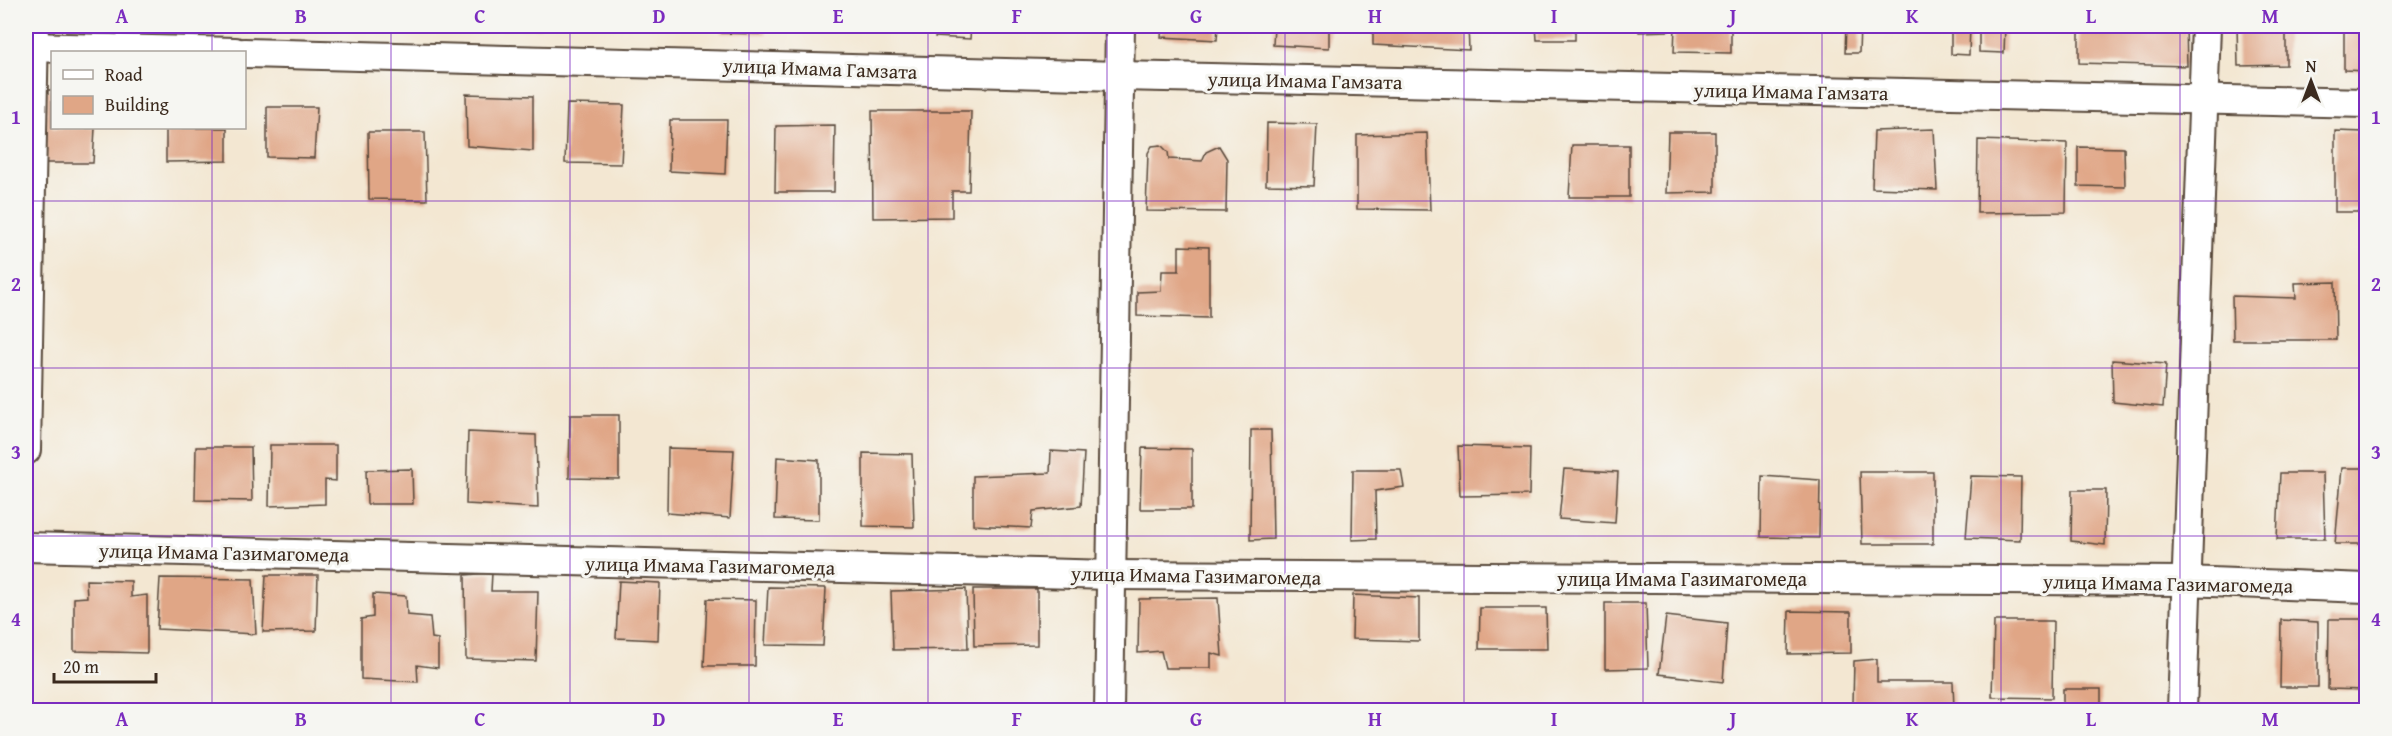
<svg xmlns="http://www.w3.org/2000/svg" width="2392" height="736" viewBox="0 0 2392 736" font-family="'Gentium Book Plus',serif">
<rect width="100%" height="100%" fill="#f6f6f2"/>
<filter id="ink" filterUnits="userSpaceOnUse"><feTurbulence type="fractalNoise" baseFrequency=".0167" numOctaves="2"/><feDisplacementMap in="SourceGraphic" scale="12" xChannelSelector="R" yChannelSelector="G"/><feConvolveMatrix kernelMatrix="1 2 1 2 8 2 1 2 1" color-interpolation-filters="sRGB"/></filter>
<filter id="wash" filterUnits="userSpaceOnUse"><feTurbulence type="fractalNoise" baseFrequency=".008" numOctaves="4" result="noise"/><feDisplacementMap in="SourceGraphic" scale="24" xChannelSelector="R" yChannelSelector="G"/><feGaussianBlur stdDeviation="1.35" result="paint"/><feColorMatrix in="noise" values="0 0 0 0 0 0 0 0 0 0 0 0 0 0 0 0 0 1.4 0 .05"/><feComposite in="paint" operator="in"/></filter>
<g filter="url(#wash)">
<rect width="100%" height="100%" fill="#f3e7d2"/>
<g id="blocks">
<g fill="#e0a686">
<polygon points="477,26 541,26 541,28 477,30"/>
<polygon points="722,26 766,26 766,34 722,33"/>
<polygon points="935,26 971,26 970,39 935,37"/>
<polygon points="1162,26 1218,26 1217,40 1161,37"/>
<polygon points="1274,26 1329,26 1329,48 1273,45"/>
<polygon points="1373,26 1468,26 1469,50 1373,45"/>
<polygon points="1536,26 1575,26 1575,40 1537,40"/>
<polygon points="1639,26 1669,26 1669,31 1639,32"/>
<polygon points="1675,26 1731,26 1731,53 1674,52"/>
<polygon points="1846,26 1860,26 1859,53 1845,53"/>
<polygon points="1951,26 1970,26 1969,55 1951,54"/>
<polygon points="1979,26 2005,26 2004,53 1979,52"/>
<polygon points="2079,26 2186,26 2187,66 2079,63"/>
<polygon points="2237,26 2286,26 2286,65 2238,66"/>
<polygon points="2344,26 2366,26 2366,71 2344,70"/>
<polygon points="46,90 52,90 52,128 95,128 93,163 46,163"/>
<polygon points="466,94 533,96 533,151 467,146"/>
<polygon points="567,104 624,105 621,164 565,163"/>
<polygon points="267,107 317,107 314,158 267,157"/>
<polygon points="872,111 971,111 969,191 952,191 952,217 873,218"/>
<polygon points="670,120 727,120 725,174 669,171"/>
<polygon points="1267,123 1317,124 1314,186 1266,185"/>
<polygon points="835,125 834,192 775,192 776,126"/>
<polygon points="166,128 227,128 227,161 166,162"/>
<polygon points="1934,129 1937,190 1872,188 1874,131"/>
<polygon points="2335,131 2365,132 2364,212 2335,212"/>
<polygon points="368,132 425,132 427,200 369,199"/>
<polygon points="1668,132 1715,132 1715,192 1666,193"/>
<polygon points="1427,133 1430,210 1357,209 1357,135"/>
<polygon points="1978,140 2067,143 2066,212 1977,213"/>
<polygon points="1161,145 1168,152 1169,159 1202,161 1206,152 1219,146 1227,159 1226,212 1146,211 1148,153 1152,146"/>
<polygon points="1572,145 1629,145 1629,197 1569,197"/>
<polygon points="2078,147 2124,148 2125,187 2078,186"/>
<polygon points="1179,246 1209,247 1209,318 1137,316 1137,292 1161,291 1162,271 1179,271"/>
<polygon points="2335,282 2336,340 2233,340 2232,296 2296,298 2295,283"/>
<polygon points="2112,360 2166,364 2163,407 2113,402"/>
<polygon points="570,415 619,415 619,479 569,478"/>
<polygon points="1251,430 1271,430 1273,539 1250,540"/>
<polygon points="468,432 536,435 538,508 466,504"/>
<polygon points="270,445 336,445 336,481 325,480 325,504 269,506"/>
<polygon points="1458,446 1530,448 1529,495 1460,496"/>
<polygon points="196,447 251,447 252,501 195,500"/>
<polygon points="668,448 734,450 730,518 667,513"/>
<polygon points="1142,448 1192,449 1192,509 1140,509"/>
<polygon points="1051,451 1084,453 1081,506 1033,511 1031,528 973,525 973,476 1050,473"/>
<polygon points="863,453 912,454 914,527 863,526"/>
<polygon points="777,457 819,460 819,520 775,519"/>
<polygon points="2342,468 2366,468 2366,544 2335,544"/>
<polygon points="412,469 413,504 367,504 366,470"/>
<polygon points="1564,469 1618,472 1615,523 1559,519"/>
<polygon points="1353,470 1401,470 1404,487 1375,491 1376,539 1352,540"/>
<polygon points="1860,472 1933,472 1933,544 1862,544"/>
<polygon points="2280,473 2323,473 2325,539 2277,539"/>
<polygon points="1762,476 1820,480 1819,538 1761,537"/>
<polygon points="1971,476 2021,477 2020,540 1966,538"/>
<polygon points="2072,490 2106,490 2105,545 2071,541"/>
<polygon points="492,573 491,591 538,591 536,661 466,659 465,575"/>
<polygon points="266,575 318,575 316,631 263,632"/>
<polygon points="160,578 253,579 256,634 157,629"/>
<polygon points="86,580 131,581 131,597 147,595 147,653 74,651 74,598 87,597"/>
<polygon points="619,581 660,583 658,640 616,638"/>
<polygon points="768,587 826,588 823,646 765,645"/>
<polygon points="966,589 968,649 893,650 891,591"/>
<polygon points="973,589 1037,589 1037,645 974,646"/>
<polygon points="373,594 406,596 407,615 430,617 432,638 438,639 438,668 417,665 418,682 361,679 361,619 373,617"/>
<polygon points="1353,595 1419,598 1419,641 1352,639"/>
<polygon points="1218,598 1222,656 1211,653 1211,668 1165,668 1161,651 1138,653 1139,599"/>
<polygon points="707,599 756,600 755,666 704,666"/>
<polygon points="1605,603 1646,603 1648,668 1605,669"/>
<polygon points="1480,608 1546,608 1547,649 1479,649"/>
<polygon points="1789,611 1851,612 1851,653 1788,654"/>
<polygon points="1666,616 1727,623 1723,682 1659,674"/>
<polygon points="2329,619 2366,619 2366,690 2328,689"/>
<polygon points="2281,620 2318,622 2318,687 2280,687"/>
<polygon points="1994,621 2053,621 2052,698 1992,697"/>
<polygon points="1877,659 1877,682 1953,682 1954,710 1900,710 1900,708 1853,704 1854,661"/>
<rect x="2063" y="689" width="38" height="21"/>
</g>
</g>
</g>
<g filter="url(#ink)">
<use href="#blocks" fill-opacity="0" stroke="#574639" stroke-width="1.5"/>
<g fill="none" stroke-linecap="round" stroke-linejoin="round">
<defs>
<g id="street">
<polyline points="26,47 235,52"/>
<polyline points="244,53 1119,76 2366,103"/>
<polyline points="26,450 34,26"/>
<polyline points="26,547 1111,575 2185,581 2366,588"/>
<polyline points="1109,710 1120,26"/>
<polyline points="2182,710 2206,26"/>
</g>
</defs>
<use href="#street" stroke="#574639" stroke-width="32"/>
<use href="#street" stroke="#fff" stroke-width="28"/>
</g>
</g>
<path fill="none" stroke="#7b2cbf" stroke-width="1.5" stroke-opacity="0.55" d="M212 26V52M391 26V710M570 26V710M749 26V710M928 26V710M1107 26V710M1285 26V710M1464 26V710M1643 26V710M1822 26V710M2001 26V710M2180 26V710M212 128V710M26 201H2366M26 368H2366M26 536H2366"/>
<g text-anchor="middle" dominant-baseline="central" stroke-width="6" stroke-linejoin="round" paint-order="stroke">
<g font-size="20" fill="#3b2a1e" stroke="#f6f6f2">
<text transform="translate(820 68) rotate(2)">улица Имама Гамзата</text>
<text transform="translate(1305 80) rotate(1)">улица Имама Гамзата</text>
<text transform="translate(1791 91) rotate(1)">улица Имама Гамзата</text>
<text transform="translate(224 552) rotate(1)">улица Имама Газимагомеда</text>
<text transform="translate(710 565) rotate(1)">улица Имама Газимагомеда</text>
<text transform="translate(1196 575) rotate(1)">улица Имама Газимагомеда</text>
<text x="1682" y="578">улица Имама Газимагомеда</text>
<text transform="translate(2168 583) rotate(1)">улица Имама Газимагомеда</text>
</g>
</g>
<rect width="2392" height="736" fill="none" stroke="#f6f6f2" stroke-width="66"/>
<rect x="51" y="51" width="195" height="78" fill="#f6f6f2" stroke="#aba49d" stroke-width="1.5"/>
<rect x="63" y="70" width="30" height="9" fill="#ffffff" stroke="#aba49d" stroke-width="1.5"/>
<text x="105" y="81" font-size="18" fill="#3b2a1e">Road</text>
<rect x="63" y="96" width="30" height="18" fill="#e0a686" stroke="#aba49d" stroke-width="1.5"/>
<text x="105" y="111" font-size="18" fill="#3b2a1e">Building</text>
<g transform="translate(2311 81)" stroke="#f6f6f2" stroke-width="4.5" paint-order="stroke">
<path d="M0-4.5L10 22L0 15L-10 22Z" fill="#3b2a1e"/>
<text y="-9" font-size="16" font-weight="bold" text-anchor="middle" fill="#3b2a1e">N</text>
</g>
<path d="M54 673v9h102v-9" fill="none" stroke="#3b2a1e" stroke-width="3"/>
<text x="63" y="673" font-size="18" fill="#3b2a1e" stroke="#f6f6f2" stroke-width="4.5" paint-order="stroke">20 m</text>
<rect x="33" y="33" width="2326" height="670" fill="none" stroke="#7b2cbf" stroke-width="2"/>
<g font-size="20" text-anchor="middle" font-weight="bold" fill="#7b2cbf">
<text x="122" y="23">A</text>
<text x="301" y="23">B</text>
<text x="480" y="23">C</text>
<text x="659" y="23">D</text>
<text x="838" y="23">E</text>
<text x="1017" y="23">F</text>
<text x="1196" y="23">G</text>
<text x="1375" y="23">H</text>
<text x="1554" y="23">I</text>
<text x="1733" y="23">J</text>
<text x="1912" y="23">K</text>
<text x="2091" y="23">L</text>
<text x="2270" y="23">M</text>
<text x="16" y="124">1</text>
<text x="2376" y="124">1</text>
<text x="16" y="291">2</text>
<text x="2376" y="291">2</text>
<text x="16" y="459">3</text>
<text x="2376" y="459">3</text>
<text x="16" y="626">4</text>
<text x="2376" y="626">4</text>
<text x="122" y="726">A</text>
<text x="301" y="726">B</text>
<text x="480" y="726">C</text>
<text x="659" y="726">D</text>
<text x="838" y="726">E</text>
<text x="1017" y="726">F</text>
<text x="1196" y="726">G</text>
<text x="1375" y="726">H</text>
<text x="1554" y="726">I</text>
<text x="1733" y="726">J</text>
<text x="1912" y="726">K</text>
<text x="2091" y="726">L</text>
<text x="2270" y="726">M</text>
</g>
</svg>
